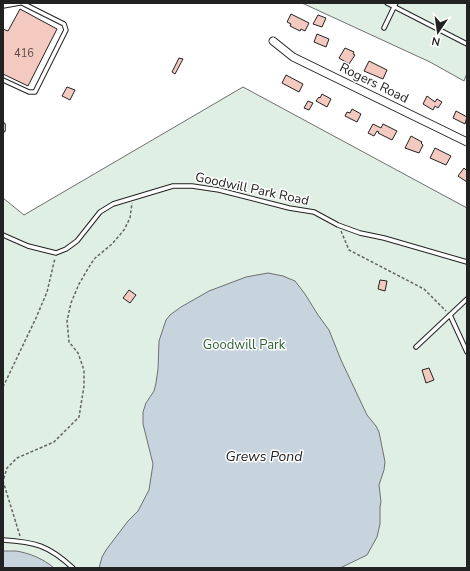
<svg xmlns="http://www.w3.org/2000/svg" width="470" height="571" viewBox="0 0 470 571" font-family="'Nunito Sans',sans-serif">
<rect width="100%" height="100%" fill="#fff"/>
<g fill="#e0efe3" stroke="#6f6f6f">
<polygon points="302,3 467,3 467,73 464,81 430,62"/>
<polygon points="243,87 467,208 467,568 3,568 3,198 24,215"/>
</g>
<g fill="#c7d3dd" stroke="#6f6f6f">
<polygon points="268,273 283,276 295,281 305,294 318,315 329,330 341,360 367,415 376,426 379,432 385,462 384,470 379,485 381,502 380,507 380,524 377,537 367,555 340,568 99,568 102,557 106,550 128,521 138,511 149,490 153,464 143,424 143,412 146,403 154,391 156,383 158,369 159,341 166,320 170,315 181,307 209,291 246,277"/>
<path d="M3 551C7 551 12 551 16 551 29 553 44 559 54 568H3Z"/>
</g>
<g fill="#f3c9c0" stroke="#222">
<polygon points="20,9 57,29 28,86 3,74 3,29 8,31"/>
<polygon points="291,14 309,23 305,31 301,29 300,31 290,26 291,24 287,22"/>
<polygon points="318,15 326,18 322,27 313,24"/>
<polygon points="317,34 329,39 326,47 314,42"/>
<polygon points="345,48 354,52 353,54 355,55 349,64 339,58"/>
<polygon points="179,58 183,59 175,74 172,72"/>
<polygon points="369,61 387,70 383,79 364,71"/>
<polygon points="286,75 303,84 299,92 282,83"/>
<polygon points="67,87 75,90 70,100 62,96"/>
<polygon points="322,94 331,99 327,107 316,101 319,97 320,98"/>
<polygon points="427,96 435,102 437,99 442,102 438,108 435,106 433,110 423,104"/>
<polygon points="308,101 313,103 309,110 304,108"/>
<polygon points="352,109 361,114 357,122 345,116 347,112 350,113"/>
<polygon points="456,111 467,117 465,124 453,118"/>
<polygon points="373,124 381,128 383,124 397,131 392,140 378,133 379,132 377,131 374,136 368,133"/>
<polygon points="411,136 422,142 421,143 423,145 419,153 405,148"/>
<polygon points="435,148 451,156 446,165 430,158"/>
<polygon points="464,168 467,171 467,182 458,176"/>
<polygon points="380,280 387,281 385,291 378,289"/>
<polygon points="129,290 136,295 130,303 123,298"/>
<polygon points="429,368 434,380 426,383 422,370"/>
</g>
<g fill="none" stroke-linecap="round" stroke-linejoin="round">
<defs>
<g id="service">
<polyline points="387,3 467,44"/>
<polyline points="3,6 20,3"/>
<polyline points="384,28 396,3"/>
<polyline points="3,80 29,92 35,92 66,30 64,24 22,3"/>
<polyline points="3,125 3,130"/>
<polyline points="3,235 28,246 56,253 66,249 77,241 100,212 113,204 173,186 192,186 219,190 289,208 314,212 338,225 360,233 384,238 467,262"/>
<polyline points="450,315 467,352"/>
<polyline points="416,347 467,299"/>
<path d="M3 540C35 542 48 545 73 568"/>
</g>
<polyline id="minor" points="273,41 293,57 467,142"/>
</defs>
<use href="#service" stroke="#222" stroke-width="5.5"/>
<use href="#minor" stroke="#222" stroke-width="9"/>
<g stroke="#646464" stroke-width="1.5" stroke-dasharray="3 2" stroke-linecap="butt">
<polyline points="341,231 349,250 424,289 446,311"/>
<polyline points="3,387 36,318 47,292 55,258"/>
<polyline points="20,536 3,481 7,468 17,458 54,442 79,417 84,386 84,370 78,353 69,342 67,321 71,303 79,284 86,272 94,259 112,244 124,230 130,218 132,203"/>
</g>
<use href="#service" stroke="#fff" stroke-width="3.5"/>
<use href="#minor" stroke="#fff" stroke-width="7"/>
</g>
<g text-anchor="middle" dominant-baseline="central" stroke-width="3" stroke-linejoin="round" paint-order="stroke">
<g font-size="11" fill="#564c4a">
<text x="24" y="53">416</text>
</g>
<g font-size="13" fill="#222" stroke="#fff">
<text transform="translate(374 83) rotate(26)">Rogers Road</text>
<text transform="translate(252 189) rotate(12)">Goodwill Park Road</text>
</g>
<g font-size="13" fill="#2f5e38" stroke="#fff">
<text x="244" y="345">Goodwill Park</text>
</g>
<g font-size="14" font-style="italic" fill="#222" stroke="#fff">
<text x="264" y="456">Grews Pond</text>
</g>
</g>
<rect width="470" height="571" fill="none" stroke="#222222" stroke-width="8"/>
<g transform="translate(438 32) rotate(193)" stroke="#ffffff" stroke-width="3" paint-order="stroke">
<path d="M0-3L7 15L0 10L-7 15Z" fill="#222222"/>
<text y="-6" font-size="11" font-weight="bold" text-anchor="middle" fill="#222222">N</text>
</g>
</svg>
